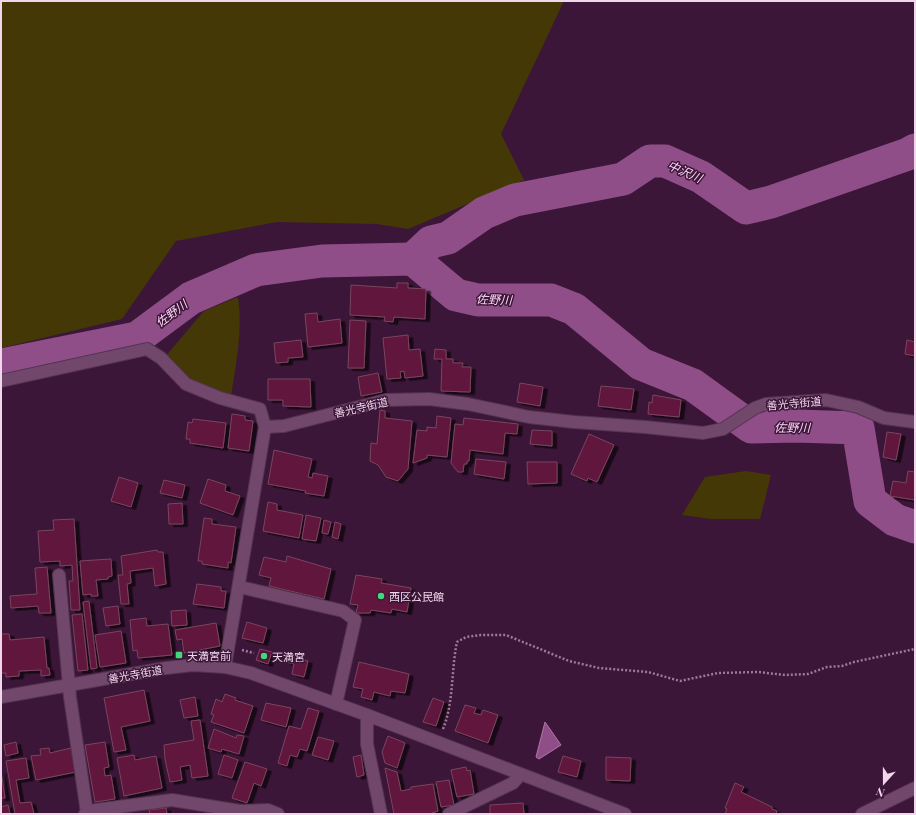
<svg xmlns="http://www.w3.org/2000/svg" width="916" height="815" viewBox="0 0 916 815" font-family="'Playfair Display','Noto Sans JP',serif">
<defs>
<filter id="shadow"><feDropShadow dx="4.5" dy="2.5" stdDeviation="0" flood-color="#0009"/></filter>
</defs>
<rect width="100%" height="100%" fill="#3c1638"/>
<g fill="#453807">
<polygon points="1,1 564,1 501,134 524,180 408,229 377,224 277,222 176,241 122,319 1,348"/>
<path d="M238 297C243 331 236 363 231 396L189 380 165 357 204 311Z"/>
<polygon points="746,471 771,475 760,519 711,519 682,515 705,477"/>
</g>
<polygon fill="#904e88" stroke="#ad77a6" points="545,722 561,745 539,759 536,757"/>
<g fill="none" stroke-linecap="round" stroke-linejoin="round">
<g stroke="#904e88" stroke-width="33">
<polyline points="413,259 431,242 448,238 484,213 515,200 623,179 650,161 665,161 701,177 746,208 771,202 908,154 915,150"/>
<polyline points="1,365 137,338 191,298 256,270 322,261 413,259 456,295 478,300 551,300 574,309 641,364 693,385 751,427 797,426 858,428 870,501 895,520 915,527"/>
</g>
</g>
<g fill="#60133d" stroke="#7a465e" filter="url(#shadow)">
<polygon points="397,283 408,283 408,288 426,289 425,319 394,317 393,322 384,321 385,317 350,315 351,285 397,288"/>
<polygon points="317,313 318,322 340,319 342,343 308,347 305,314"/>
<polygon points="350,320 366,321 364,368 348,368"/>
<polygon points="408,335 409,350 420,349 423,376 405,378 404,371 400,372 401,378 387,379 383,338"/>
<polygon points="301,340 303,357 288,358 288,362 276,363 274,343"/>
<polygon points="907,340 915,342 915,356 905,354"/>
<polygon points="435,349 446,350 446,359 453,359 453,363 463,363 462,367 471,367 470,392 441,391 442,359 434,359"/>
<polygon points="378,373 382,392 361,396 358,377"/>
<polygon points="268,379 310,379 311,407 283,406 283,400 268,400"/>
<polygon points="520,383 543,387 540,406 517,402"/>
<polygon points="601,386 634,389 631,410 598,406"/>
<polygon points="653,395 681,400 679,417 648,414 649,402 652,403"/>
<polygon points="380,410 385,411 385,418 412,421 408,469 398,481 386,477 378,465 370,461 371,443 377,444"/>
<polygon points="232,414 245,416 245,420 253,421 249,451 228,448"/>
<polygon points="437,416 451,418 447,457 427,455 427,458 413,463 417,430 427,431 427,427 436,428"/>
<polygon points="464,418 518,424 517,434 505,433 503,454 470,450 469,461 467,461 467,464 464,464 463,472 458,472 451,463 455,424 463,425"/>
<polygon points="193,419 226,423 223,448 190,443 190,439 186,439 188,422 192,423"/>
<polygon points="532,430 552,431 552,446 530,444"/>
<polygon points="887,432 901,434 896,460 883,457"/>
<polygon points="589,434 614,445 597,482 588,478 587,481 571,474"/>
<polygon points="274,450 312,459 308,477 312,478 313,473 328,476 324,496 305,493 306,491 268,484"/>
<polygon points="476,459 506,462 504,479 474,474"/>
<polygon points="527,462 557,462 557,483 528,484"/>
<polygon points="908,471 915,472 915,500 890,496 893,481 906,483"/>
<polygon points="119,477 138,483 131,507 111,501"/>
<polygon points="208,479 226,485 225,491 240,496 233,515 200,503"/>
<polygon points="164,480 185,485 182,498 160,493"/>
<polygon points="268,502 277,504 277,510 303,515 299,538 263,531"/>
<polygon points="182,503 183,524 169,524 168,504"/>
<polygon points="306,515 321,518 316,541 302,539"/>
<polygon points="204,518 212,519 212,524 236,527 231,563 228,562 228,568 202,564 202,561 198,561"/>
<polygon points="74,519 80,610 71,610 69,581 73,581 72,565 60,566 60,561 40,562 38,531 54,530 53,520"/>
<polygon points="324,520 331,522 328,534 322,533"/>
<polygon points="335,522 341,524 338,539 332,537"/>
<polygon points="157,550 158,552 163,552 166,584 155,586 153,568 130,571 131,583 127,584 129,604 121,604 118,575 123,575 121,556"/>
<polygon points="287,556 331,569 324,599 269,586 271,578 259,575 264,557 286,562"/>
<polygon points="111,559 112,576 108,577 108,579 96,580 98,596 91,596 91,594 83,595 80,561"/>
<polygon points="47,567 51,613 39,613 38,606 11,608 10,596 37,594 35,568"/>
<polygon points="356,575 382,579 381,583 411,588 407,612 392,609 391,613 371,610 370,613 356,613 358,605 350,604"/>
<polygon points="197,584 221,587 221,591 226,591 224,608 193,604"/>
<polygon points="89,601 97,668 91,669 83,602"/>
<polygon points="118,606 120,624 106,626 103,608"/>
<polygon points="186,610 187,625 172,626 171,611"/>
<polygon points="82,614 88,670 78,671 72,615"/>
<polygon points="146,618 147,626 168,624 172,655 138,658 137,650 133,651 130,620"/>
<polygon points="247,622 267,628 263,643 242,638"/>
<polygon points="216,623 220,646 184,653 182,639 177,640 175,630"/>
<polygon points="121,631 126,663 100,667 95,635"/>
<polygon points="1,634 9,634 10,640 44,637 47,668 49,668 50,675 41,676 41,670 19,671 19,676 6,677 6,673 1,673"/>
<polygon points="260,649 272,652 268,664 256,660"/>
<polygon points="288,656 308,661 304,677 292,674 294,664 286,662"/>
<polygon points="359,662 409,674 405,693 391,691 390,696 374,692 372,700 361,697 363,689 353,687"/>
<polygon points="144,690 150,721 121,727 126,750 114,752 104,698"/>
<polygon points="225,694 236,698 235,700 253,706 244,733 211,722 214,715 211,714 216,699 222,702"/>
<polygon points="195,697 198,716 184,718 180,700"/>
<polygon points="433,698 444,702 436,726 423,722"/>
<polygon points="266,703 291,708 286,727 261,720"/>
<polygon points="465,705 476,708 474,713 481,715 483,710 498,715 488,743 455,731"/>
<polygon points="308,708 319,711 307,751 300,749 297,757 290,755 287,766 278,763 289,726 301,729"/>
<polygon points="200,720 208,776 192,778 190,765 180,767 182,780 170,782 165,759 164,745 194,740 191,721"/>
<polygon points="214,729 236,738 237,735 244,736 239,754 222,749 221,752 208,748"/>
<polygon points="388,736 405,743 397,768 385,763 382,752"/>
<polygon points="318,737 334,741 328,760 312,755"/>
<polygon points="16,742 18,753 6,756 4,745"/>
<polygon points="105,742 109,767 104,768 105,776 111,775 115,799 95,802 85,745"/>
<polygon points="49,748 50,753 71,748 76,772 36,780 31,756 41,755 40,749"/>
<polygon points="134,755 135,760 156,756 162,788 124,796 117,758"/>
<polygon points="224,755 238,760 232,778 218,774"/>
<polygon points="361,755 364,775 357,777 353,757"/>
<polygon points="563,756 581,761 577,777 558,772"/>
<polygon points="606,757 631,758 630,781 606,780"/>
<polygon points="26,758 29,778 16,780 20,803 31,802 34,814 15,814 6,761"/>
<polygon points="245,762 267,769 261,786 254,783 247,803 232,798"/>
<polygon points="466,767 467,771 470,770 474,794 457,797 451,770"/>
<polygon points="385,768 397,772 401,791 411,789 411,787 433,784 438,811 429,814 394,814"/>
<polygon points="1,771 5,798 1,798"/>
<polygon points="449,780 454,805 441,807 436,782"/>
<polygon points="735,783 744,787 741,792 772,807 772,809 777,811 776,814 725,814 727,809 725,808"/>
<polygon points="523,803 524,814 490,814 490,805"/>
<polygon points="8,805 10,814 1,814 1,807"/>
<polygon points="166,808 167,814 150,814 149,810"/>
</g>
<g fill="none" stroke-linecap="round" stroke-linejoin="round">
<defs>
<g id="minor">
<polyline points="1,381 147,349 161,358 186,384 220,398 260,409 265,427"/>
<polyline points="59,575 70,697 87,813"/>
<polyline points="240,587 343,611 355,620 336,704"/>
<polyline points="225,667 265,427 284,426 386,400 429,399 468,404 529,417 574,422 645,427 703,433 723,429 755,408 766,404 826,400 858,407 884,418 915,422"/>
<polyline points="1,697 166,668 193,665 225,667 251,673 367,715 625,814"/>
<polyline points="367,715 367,744 381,814"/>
<polyline points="85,814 95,810 172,800 240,811 268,810 278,814"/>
<polyline points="449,814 513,783 520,775"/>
<polyline points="862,814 915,788"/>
</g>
</defs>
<use href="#minor" stroke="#543450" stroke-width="14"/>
<g stroke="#9b7c97" stroke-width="2.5" stroke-dasharray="2 2" stroke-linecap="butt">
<polyline points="242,650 254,653"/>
<path d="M443 729C454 702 451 670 457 642L466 637 481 635H506L569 661 599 668 648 672 680 681 718 673 758 672 785 675 808 674 827 667 842 666 854 662 915 649"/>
</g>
<use href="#minor" stroke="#71476b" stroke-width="12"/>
</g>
<g fill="#43d77b" stroke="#3c1638" stroke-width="1.5">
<circle cx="381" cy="596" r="4"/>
<rect x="175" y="651" width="8" height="8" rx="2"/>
<circle cx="264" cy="656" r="4"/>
</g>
<g text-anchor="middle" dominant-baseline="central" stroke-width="3" stroke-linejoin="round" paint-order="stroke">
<g font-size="11" fill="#f1d7ec" stroke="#3c1638">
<text transform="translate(794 403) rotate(-5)">善光寺街道</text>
<text transform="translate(361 407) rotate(-13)">善光寺街道</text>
<text transform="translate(135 674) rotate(-10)">善光寺街道</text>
</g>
<g font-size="11" fill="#f1d7ec" stroke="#3c1638" text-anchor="start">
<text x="389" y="596">西区公民館</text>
<text x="187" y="655">天満宮前</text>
<text x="272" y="656">天満宮</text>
</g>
<g font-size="12" font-style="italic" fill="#fdd7f6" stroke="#3c1638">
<text transform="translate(685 171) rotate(24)">中沢川</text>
<text transform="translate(494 299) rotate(2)">佐野川</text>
<text transform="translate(171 313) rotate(-37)">佐野川</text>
<text transform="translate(792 427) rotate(1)">佐野川</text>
</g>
</g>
<rect width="916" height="815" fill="none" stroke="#f1d7ec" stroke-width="4"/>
<g transform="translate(884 783) rotate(201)" stroke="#3c1638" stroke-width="3" paint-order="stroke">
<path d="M0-3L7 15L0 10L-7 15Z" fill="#f1d7ec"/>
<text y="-6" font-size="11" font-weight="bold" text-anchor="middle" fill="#f1d7ec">N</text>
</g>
</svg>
